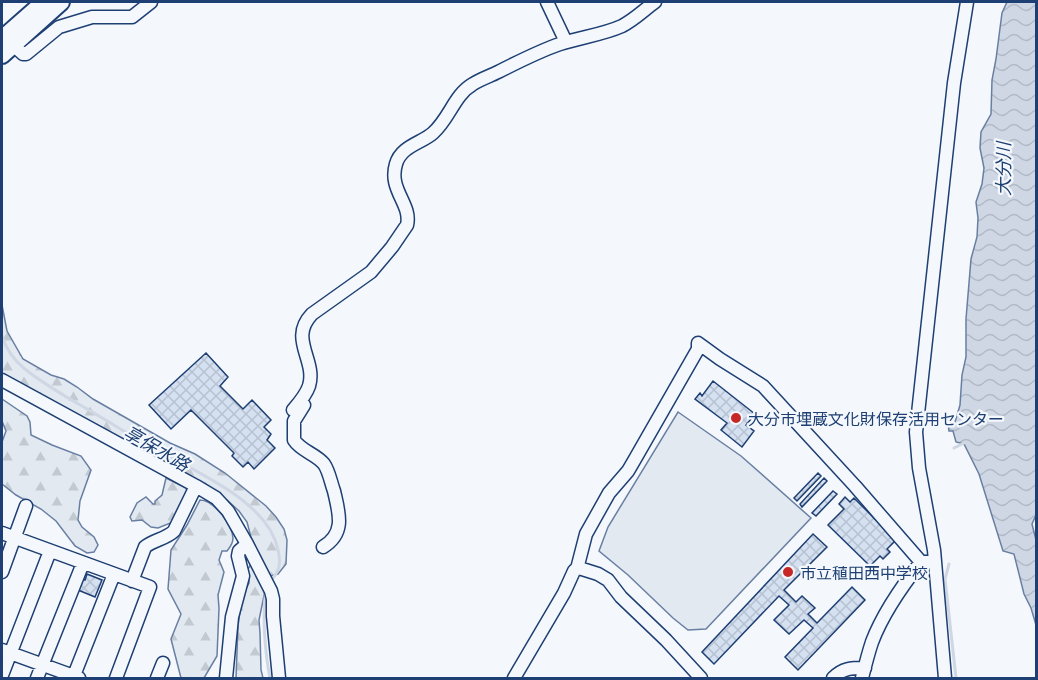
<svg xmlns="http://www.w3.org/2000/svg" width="1038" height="680" font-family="Commissioner,'Noto Sans JP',sans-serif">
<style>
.forest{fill:url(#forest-firs);stroke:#687fa3;stroke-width:1.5}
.park{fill:#e3e9f0;stroke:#687fa3;stroke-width:1.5}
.water{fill:url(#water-waves);stroke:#687fa3;stroke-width:1.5}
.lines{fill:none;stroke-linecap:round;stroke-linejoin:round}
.stream{stroke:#cfd7e4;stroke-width:3}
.building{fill:url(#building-cross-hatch);stroke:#1d3f73;stroke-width:1.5}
.minor-casing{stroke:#1d3f73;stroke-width:15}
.highway-casing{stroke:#1d3f73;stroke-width:20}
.minor{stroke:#f4f7fb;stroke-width:12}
.highway{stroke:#f4f7fb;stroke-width:16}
.poi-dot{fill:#c62828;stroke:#f4f7fb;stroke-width:2}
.labels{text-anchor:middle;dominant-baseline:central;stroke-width:4.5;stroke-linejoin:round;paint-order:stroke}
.poi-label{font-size:16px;fill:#1d3f73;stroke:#f4f7fb;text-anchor:start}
.water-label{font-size:18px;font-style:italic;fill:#1d3f73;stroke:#f4f7fb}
</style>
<defs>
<pattern id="forest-firs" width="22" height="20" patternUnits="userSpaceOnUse" patternTransform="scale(1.5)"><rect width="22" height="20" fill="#e3e9f0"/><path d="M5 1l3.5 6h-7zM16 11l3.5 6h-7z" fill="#c2c9d1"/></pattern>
<pattern id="water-waves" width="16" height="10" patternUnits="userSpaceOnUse" patternTransform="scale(1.5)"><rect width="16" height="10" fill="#cfd7e4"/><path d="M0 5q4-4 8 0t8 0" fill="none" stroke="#b1bac7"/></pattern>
<pattern id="building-cross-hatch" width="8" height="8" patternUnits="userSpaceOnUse" patternTransform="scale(1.5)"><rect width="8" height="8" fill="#d5e0f0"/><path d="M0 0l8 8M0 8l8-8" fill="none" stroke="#b6c1d1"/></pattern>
</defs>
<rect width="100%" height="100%" fill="#f4f7fb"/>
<path class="forest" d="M 2,305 L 7,331 L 23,359 L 51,375 L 64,379 L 77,387 L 93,399 L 170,443 L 195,454 L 225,473 L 266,506 L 276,517 L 284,529 L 287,540 L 286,564 L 278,574 L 271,576 L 265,569 L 260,558 L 251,537 L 247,522 L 239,511 L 227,500 L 2,375 Z
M 2,399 L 27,416 L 30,422 L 31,435 L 52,445 L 81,456 L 91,470 L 80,501 L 78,520 L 82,527 L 94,537 L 98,545 L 94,552 L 87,553 L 75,546 L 56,521 L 41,509 L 16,495 L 2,484 L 2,442 L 6,431 L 2,421 Z
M 166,478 L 186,488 L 188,494 L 173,522 L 158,528 L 151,527 L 142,520 L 132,521 L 130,517 L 137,503 L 146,497 L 153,504 L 155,504 L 155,501 L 162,495 Z
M 200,500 C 214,500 232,525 233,538 C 233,544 230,547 227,551 L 222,551 L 219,560 L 224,572 L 218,595 L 219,608 L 217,656 L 204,678 L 181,678 L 171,639 L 181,614 L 168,589 L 171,550 L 187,525 Z
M 251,564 L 266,586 L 259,620 L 260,633 L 261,670 L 263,678 L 236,678 L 238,626 L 242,596 L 249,583 L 248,569 Z"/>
<path class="park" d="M 678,412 L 741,456 L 811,518 L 706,629 L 688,630 L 673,618 L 628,575 L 599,551 L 608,527 Z"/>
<path class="water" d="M 1007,2 L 1036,2 L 1036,515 L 1032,524 L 1036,540 L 1036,625 L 1031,608 L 1024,594 L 1014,554 L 1003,551 L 979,474 L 964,444 L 956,442 L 953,431 L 949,431 L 948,424 L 955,422 L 960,405 L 962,375 L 966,357 L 966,319 L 971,259 L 977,237 L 978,218 L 976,202 L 982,184 L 984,168 L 980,148 L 981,132 L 991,114 L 992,80 L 996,59 L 1002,13 Z"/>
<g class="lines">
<path class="stream" d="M 2,336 C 6,349 15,361 25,369 C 41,382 58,392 75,402 C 98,415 120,429 142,442 C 184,467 268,498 278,550 C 281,562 280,571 271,580
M 954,448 L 966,442
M 949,564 L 945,579 L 956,678
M 266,591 C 262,616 265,653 270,678"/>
</g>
<path class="building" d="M 206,353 L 228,377 L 220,386 L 243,409 L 252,400 L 271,420 L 264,427 L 271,434 L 267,440 L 275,448 L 254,469 L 248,462 L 243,467 L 232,456 L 234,453 L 191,410 L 171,429 L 149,405 Z
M 713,381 L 755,414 L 746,425 L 754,431 L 742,447 L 721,430 L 727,423 L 695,399 L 700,393 L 702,396 Z
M 818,473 L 821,476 L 797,501 L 794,498 Z
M 824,478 L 827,481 L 802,507 L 800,504 Z
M 833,491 L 837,494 L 816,516 L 812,513 Z
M 845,497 L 850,502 L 854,498 L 896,540 L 887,549 L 890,552 L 883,559 L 880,556 L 870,566 L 828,525 L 844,509 L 839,504 Z
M 813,534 L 827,547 L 784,590 L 796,602 L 802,596 L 815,608 L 808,614 L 817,623 L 852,587 L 865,600 L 798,670 L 785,657 L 813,628 L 804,620 L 789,634 L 774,620 L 789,605 L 779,596 L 714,664 L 702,652 Z
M 87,574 L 102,580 L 95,597 L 78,590 L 82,579 L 85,580 Z"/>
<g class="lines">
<g class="minor-casing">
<path id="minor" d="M 547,2 L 566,42
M 13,45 L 23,54 L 26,54 L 59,27 L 92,17 L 132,17 L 151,2
M 2,380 L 196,486 L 216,498 L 228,511 L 247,544 L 271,591 L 273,599 L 273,616 L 279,678
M 304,405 L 294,421 L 294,440 C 301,451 316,454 324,464 C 329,471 331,483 334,491 C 339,513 346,533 323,547
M 293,410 C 299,403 306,395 309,386 C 317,360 288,339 312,314 L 371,272 L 392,247 L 407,225 C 412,204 388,190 396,164 C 401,146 422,143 433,133 C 450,118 454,95 473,84 C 481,79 490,76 498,72 C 518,62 539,51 560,44 C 581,37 602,35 622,26 C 634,20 644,10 655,2
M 2,533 L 150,587 L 116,678
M 2,572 L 26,506
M 132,581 L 145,547 C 153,540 166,539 174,531 L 196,486
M 2,650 L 79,678
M 2,675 L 50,551
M 37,678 L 83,563
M 73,678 L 114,574
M 157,678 L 163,663
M 226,678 L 232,617 L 243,576 L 238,556 L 239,551 L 247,544
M 514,678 L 564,593 L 574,571 L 578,567
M 701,678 L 666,640 L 621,597 L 608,580 L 598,574 L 579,568 L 578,565 L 586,534 L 609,493 L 628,471 L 635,459 L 698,349 L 698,343 L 720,359 L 763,386 L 855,486 L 921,562 L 935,562
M 833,678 C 843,668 851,668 865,668
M 862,678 C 865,666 868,654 872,642 C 883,613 902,586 921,562
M 945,678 L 934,550 L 919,468 L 916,432 L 954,83 L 967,2"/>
</g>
<g class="highway-casing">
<path id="highway" d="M 2,39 L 44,2
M 2,55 L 61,2"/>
</g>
<use href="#minor" class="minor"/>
<use href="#highway" class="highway"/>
</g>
<g class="poi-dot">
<circle cx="736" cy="418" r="6"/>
<circle cx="788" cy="572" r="6"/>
</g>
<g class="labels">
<g class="poi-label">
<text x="748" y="418">大分市埋蔵文化財保存活用センター</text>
<text x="800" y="572">市立稙田西中学校</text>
</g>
<g class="water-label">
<text transform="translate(1003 169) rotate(-90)">大分川</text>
<text transform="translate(157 448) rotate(30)">享保水路</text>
</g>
</g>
<rect width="1038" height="680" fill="none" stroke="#1d3f73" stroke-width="6"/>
</svg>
